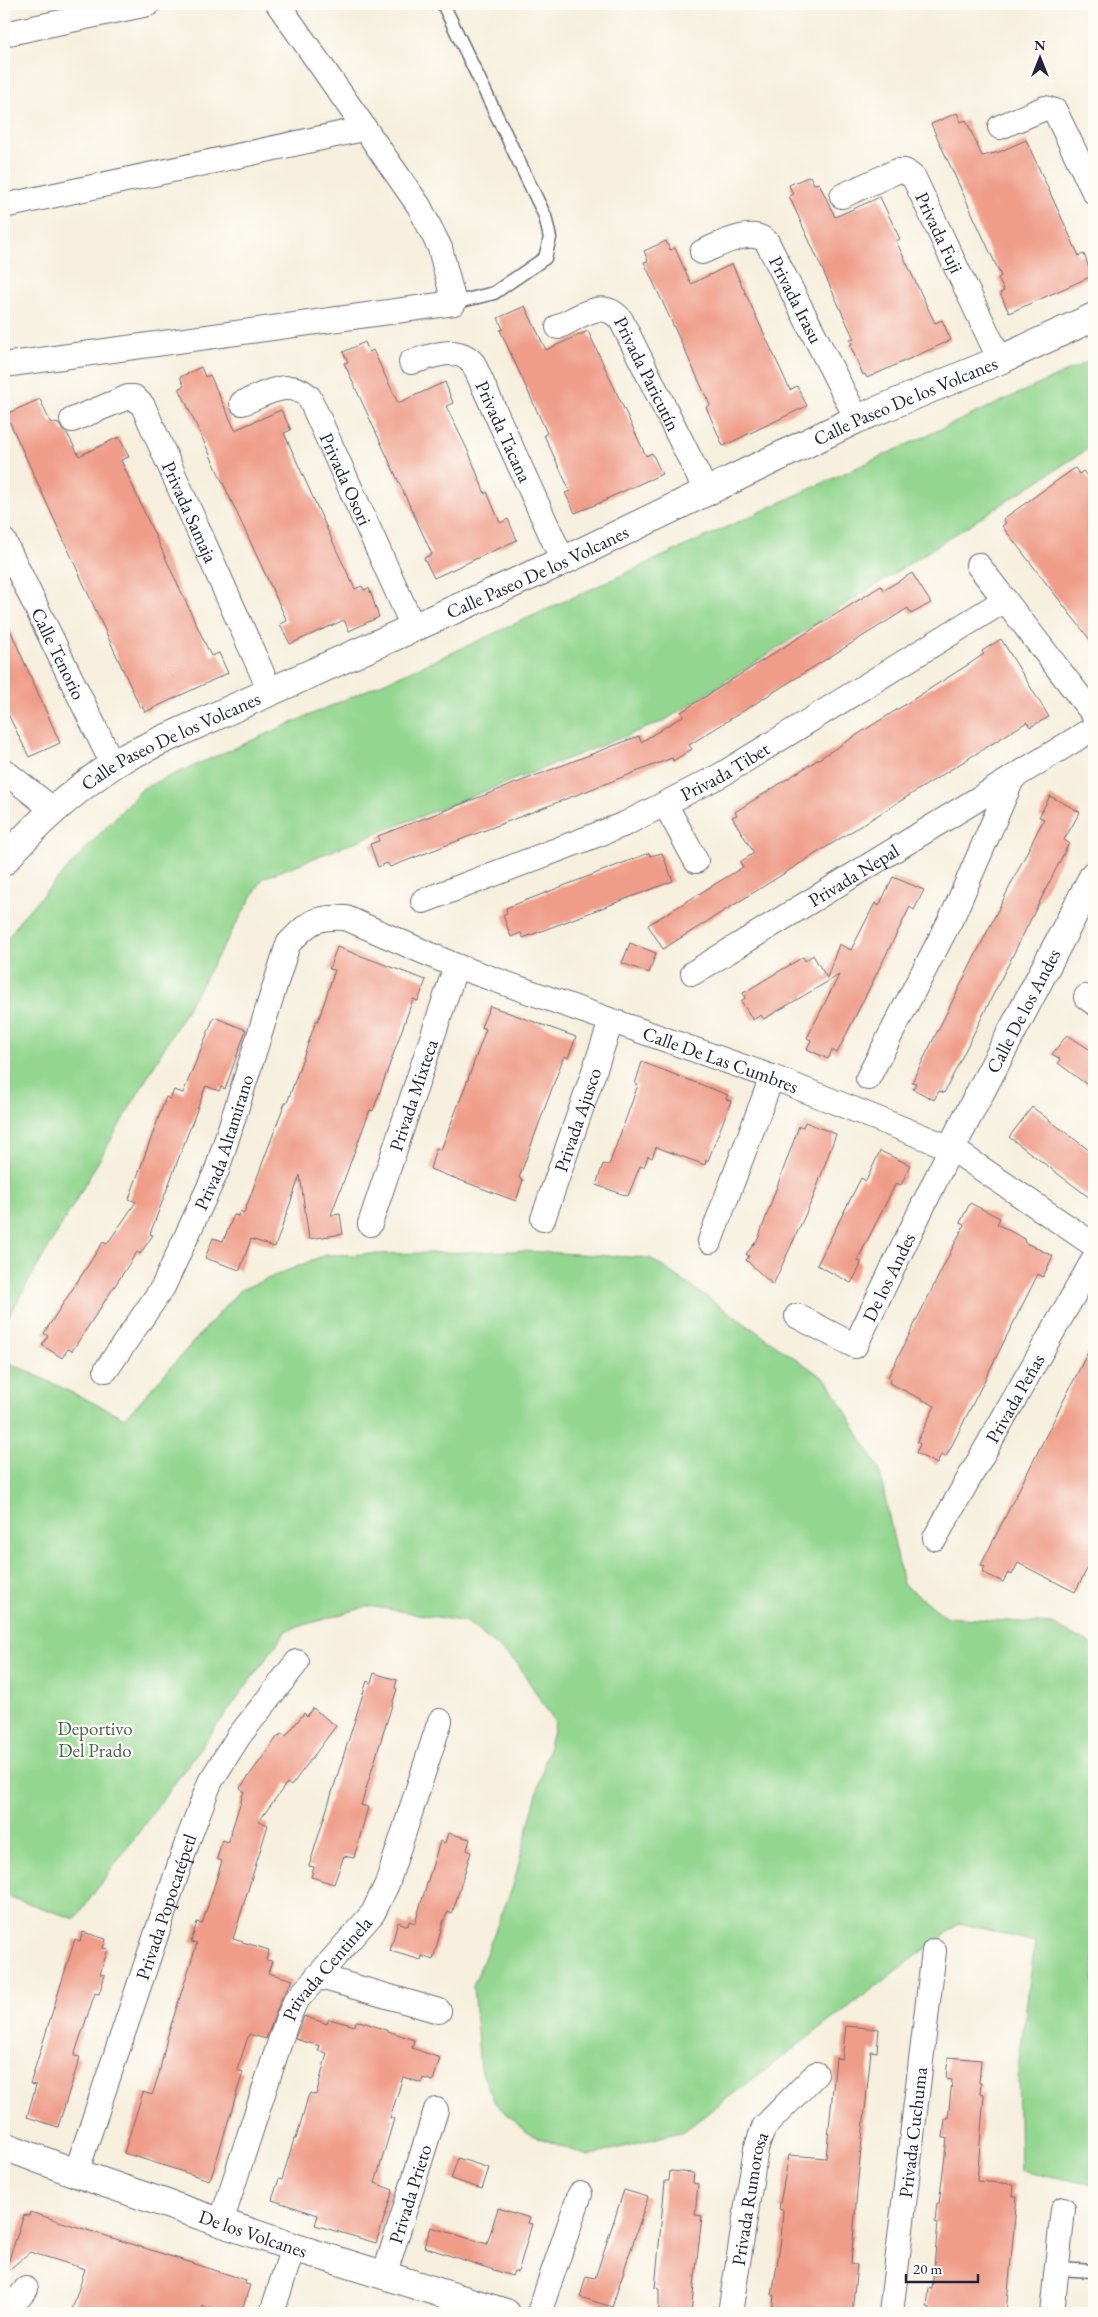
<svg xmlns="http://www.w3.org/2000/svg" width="1098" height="2317" font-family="'EB Garamond',serif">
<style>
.green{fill:#93d68f;stroke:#5a7c65}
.building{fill:#ef9d89}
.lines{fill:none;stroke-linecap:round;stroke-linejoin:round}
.lane-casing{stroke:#6c6a74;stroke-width:15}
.street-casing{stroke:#6c6a74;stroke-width:26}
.secondary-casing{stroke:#6c6a74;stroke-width:30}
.lane{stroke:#fff;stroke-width:12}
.street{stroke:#fff;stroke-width:24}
.secondary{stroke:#fff;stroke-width:28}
.labels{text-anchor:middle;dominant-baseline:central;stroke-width:4.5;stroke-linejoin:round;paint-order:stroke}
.street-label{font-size:19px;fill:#22223b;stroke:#fdfcf7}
.park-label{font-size:19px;fill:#4a6158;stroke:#fdfcf7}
</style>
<rect width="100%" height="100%" fill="#fdfcf7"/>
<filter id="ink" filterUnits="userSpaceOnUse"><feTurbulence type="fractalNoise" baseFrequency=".02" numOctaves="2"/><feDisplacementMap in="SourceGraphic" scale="10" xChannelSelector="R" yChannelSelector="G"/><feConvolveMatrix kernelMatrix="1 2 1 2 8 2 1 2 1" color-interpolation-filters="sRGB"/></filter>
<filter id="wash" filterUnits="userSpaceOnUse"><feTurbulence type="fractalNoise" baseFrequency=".0096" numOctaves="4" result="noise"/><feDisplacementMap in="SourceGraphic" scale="20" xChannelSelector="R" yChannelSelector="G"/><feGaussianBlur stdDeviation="1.12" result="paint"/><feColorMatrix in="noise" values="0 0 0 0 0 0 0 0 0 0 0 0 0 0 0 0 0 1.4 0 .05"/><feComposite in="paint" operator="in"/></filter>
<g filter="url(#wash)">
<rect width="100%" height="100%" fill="#f6efdd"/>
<path class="green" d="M 1094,359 L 1094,445 L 664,721 L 263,878 L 4,1324 L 4,944 L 23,916 L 143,788 L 447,655 Z
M 522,1251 L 650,1258 L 828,1381 L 879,1469 L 903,1584 L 946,1617 L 1052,1624 L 1094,1646 L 1094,2185 L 1020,2170 L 1018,2068 L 1035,1942 L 960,1923 L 684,2131 L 588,2156 L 529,2134 L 495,2103 L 480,2068 L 473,1986 L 513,1886 L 555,1723 L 517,1663 L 467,1622 L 369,1606 L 287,1630 L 75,1919 L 4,1895 L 4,1360 L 125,1418 L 240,1290 L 325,1255 Z"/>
<g id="blocks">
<path class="building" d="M 957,113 L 961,122 L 966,120 L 982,156 L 999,152 L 1026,140 L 1079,256 L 1084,254 L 1092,276 L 1009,313 L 1000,293 L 1004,291 L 998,278 L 1001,276 L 931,124 Z
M 810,176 L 814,184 L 819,183 L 835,217 L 880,197 L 900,239 L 896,241 L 935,323 L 942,320 L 951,340 L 867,378 L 865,374 L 863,375 L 850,345 L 852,344 L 850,340 L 854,339 L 789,196 L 793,195 L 789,185 Z
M 666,241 L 670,250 L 675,248 L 691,284 L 732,264 L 790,390 L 797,386 L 807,406 L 723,446 L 706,407 L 710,405 L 644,262 L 648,261 L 644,251 Z
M 525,306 L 546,350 L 588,331 L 646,456 L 652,453 L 662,474 L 606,499 L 607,500 L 575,513 L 565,493 L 570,491 L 544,435 L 547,433 L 500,330 L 503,329 L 498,318 Z
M 365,342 L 369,352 L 373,350 L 398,403 L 445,382 L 453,403 L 446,406 L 469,453 L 485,494 L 487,492 L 500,523 L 508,519 L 517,540 L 434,578 L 424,558 L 432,554 L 344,363 L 348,362 L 343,352 Z
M 201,367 L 205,377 L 210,375 L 235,430 L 281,410 L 291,430 L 284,433 L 337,551 L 355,589 L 362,586 L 364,590 L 369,588 L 379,617 L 349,631 L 344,620 L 290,644 L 280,624 L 287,621 L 179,388 L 184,386 L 180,377 Z
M 40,399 L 50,422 L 59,424 L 63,431 L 67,433 L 79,456 L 119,437 L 129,457 L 121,460 L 146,516 L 211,656 L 219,653 L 228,673 L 145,712 L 142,706 L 140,707 L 6,414 Z
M 1075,468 L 1079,474 L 1083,471 L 1094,485 L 1094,645 L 1002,526 L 1006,523 L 1003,519 Z
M 912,573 L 931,603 L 911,614 L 908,608 L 689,745 L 692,749 L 673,761 L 672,758 L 390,867 L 387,863 L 378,867 L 370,844 L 379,841 L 378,836 L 639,736 L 641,742 L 683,716 L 681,712 L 714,691 L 881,586 L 884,590 Z
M 4,616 L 60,743 L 29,757 L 4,706 Z
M 1001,639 L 1049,717 L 1030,727 L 1027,722 L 663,949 L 648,925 L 743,867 L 740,862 L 754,853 L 732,817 L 737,815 L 735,812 L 966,666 L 984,654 L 982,651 Z
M 1050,796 L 1080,812 L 1064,840 L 1069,843 L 944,1093 L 939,1091 L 934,1100 L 913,1089 L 916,1083 L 912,1082 L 1034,838 L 1044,819 L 1039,817 Z
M 649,853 L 650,856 L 662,853 L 673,881 L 523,938 L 521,933 L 511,937 L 503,915 L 507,913 L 506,908 Z
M 893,877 L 924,890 L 914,910 L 910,907 L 837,1053 L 832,1050 L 828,1059 L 807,1049 L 811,1040 L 807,1038 L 839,975 L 764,1019 L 761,1015 L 753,1020 L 741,1001 L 745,998 L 743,993 L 803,957 L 805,961 L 813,955 L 827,978 L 839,944 L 851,950 L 875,903 L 879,906 Z
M 630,943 L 656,953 L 649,973 L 622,963 Z
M 337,947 L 426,980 L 418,1001 L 413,999 L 373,1111 L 370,1110 L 331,1215 L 340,1214 L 343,1234 L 309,1239 L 300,1175 L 275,1247 L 251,1239 L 240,1270 L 205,1258 L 213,1238 L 223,1241 L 234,1215 L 238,1216 L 240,1211 L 244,1213 L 281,1113 L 285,1103 L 287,1103 L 316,1021 L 318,1021 L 335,970 L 329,969 Z
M 490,1006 L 576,1037 L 568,1058 L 564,1056 L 519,1178 L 523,1180 L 516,1201 L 430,1169 L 436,1148 L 441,1150 L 468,1079 L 486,1029 L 481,1027 Z
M 214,1017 L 246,1030 L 225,1089 L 221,1087 L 219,1091 L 206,1086 L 150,1234 L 153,1235 L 140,1254 L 137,1252 L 72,1351 L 68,1349 L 62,1358 L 42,1345 L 48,1336 L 44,1333 L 103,1242 L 107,1244 L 136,1202 L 129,1199 L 166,1097 L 170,1099 L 174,1090 L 183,1093 Z
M 1067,1035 L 1094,1052 L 1094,1090 L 1058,1063 L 1060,1059 L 1052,1054 Z
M 642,1062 L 728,1095 L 726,1099 L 731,1101 L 708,1161 L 706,1160 L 705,1165 L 656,1147 L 652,1158 L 648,1156 L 644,1167 L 640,1166 L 628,1196 L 596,1185 L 603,1164 L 609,1165 L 624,1124 L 638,1085 L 635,1084 Z
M 1032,1107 L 1094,1154 L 1094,1201 L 1009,1137 Z
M 805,1122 L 836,1134 L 813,1198 L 773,1285 L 746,1260 L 749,1256 L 746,1254 L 758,1239 L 799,1126 L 803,1127 Z
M 880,1151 L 910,1165 L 901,1185 L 896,1183 L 857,1261 L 861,1262 L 860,1267 L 851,1283 L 817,1265 L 861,1178 L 866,1181 Z
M 970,1203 L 1000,1218 L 997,1224 L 1025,1239 L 1024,1242 L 1053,1256 L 1043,1277 L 1038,1274 L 946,1457 L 941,1455 L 937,1464 L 916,1453 L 920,1444 L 917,1442 L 935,1406 L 889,1383 L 891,1379 L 888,1377 L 964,1225 L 960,1223 Z
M 1094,1340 L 1094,1556 L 1075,1592 L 1018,1563 L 1012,1575 L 1008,1573 L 1003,1582 L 982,1572 L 985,1567 L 981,1565 Z
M 374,1673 L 397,1680 L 395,1688 L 397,1689 L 361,1805 L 368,1807 L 354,1858 L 344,1856 L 334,1884 L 311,1877 L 314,1867 L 309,1866 L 367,1681 L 371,1683 Z
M 313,1708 L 336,1726 L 291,1786 L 287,1783 L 259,1821 L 268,1825 L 233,1939 L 269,1950 L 266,1960 L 272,1961 L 268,1973 L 293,1980 L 282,1997 L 266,2039 L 249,2034 L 237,2070 L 243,2072 L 212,2175 L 209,2180 L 124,2153 L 143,2092 L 152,2095 L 159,2074 L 167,2038 L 197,1943 L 191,1942 L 197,1922 L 202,1924 L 222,1861 L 217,1859 L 222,1840 L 228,1842 L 244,1791 L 240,1788 L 278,1736 L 282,1734 L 286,1736 L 304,1713 L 307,1716 Z
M 448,1833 L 470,1839 L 467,1850 L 471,1852 L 452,1914 L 448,1912 L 443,1922 L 433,1960 L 422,1956 L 421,1960 L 390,1951 L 398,1922 L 408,1926 L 409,1921 L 415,1923 L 440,1841 L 445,1843 Z
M 83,1932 L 106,1939 L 103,1948 L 108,1949 L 100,1974 L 105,1975 L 99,1994 L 95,1993 L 74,2056 L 80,2057 L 58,2127 L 27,2117 L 36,2085 L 30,2084 L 75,1939 L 80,1941 Z
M 304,2016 L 327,2024 L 329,2019 L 355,2026 L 356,2021 L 363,2022 L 414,2040 L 412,2048 L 440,2058 L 433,2081 L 423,2078 L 422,2083 L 403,2077 L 390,2118 L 394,2119 L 375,2183 L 393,2190 L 376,2243 L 315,2225 L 318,2215 L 272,2200 L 279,2179 L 282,2180 L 294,2139 L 296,2139 L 308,2097 L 310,2093 L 316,2095 L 327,2053 L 318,2051 L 320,2046 L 295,2039 Z
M 846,2026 L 879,2029 L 877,2052 L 871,2051 L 858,2179 L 851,2264 L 857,2265 L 852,2313 L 772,2313 L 774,2295 L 772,2295 L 781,2240 L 783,2210 L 779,2209 L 789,2155 L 826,2158 L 836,2058 L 842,2059 Z
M 948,2057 L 981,2060 L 979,2083 L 981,2083 L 980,2093 L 984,2094 L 977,2181 L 1014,2184 L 1013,2196 L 1017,2196 L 1006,2313 L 929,2313 L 930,2308 L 927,2307 L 929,2288 L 932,2289 L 938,2223 L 935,2222 L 937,2203 L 939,2204 L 947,2138 L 943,2138 L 945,2118 L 948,2118 L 952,2080 L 946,2079 Z
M 458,2158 L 489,2168 L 482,2189 L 451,2179 Z
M 670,2171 L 694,2173 L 693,2183 L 698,2184 L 695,2215 L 702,2216 L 691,2313 L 659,2313 L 659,2289 L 655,2288 L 665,2181 L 669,2181 Z
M 624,2190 L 648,2197 L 612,2307 L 580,2297 L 586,2276 L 595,2278 Z
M 498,2208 L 530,2218 L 528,2223 L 532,2224 L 518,2272 L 514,2271 L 512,2276 L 424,2247 L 431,2227 L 487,2244 Z
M 30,2212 L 246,2280 L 245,2284 L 250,2285 L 241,2313 L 227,2313 L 203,2306 L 202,2313 L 71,2313 L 85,2269 L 30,2252 L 4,2274 L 24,2215 L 29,2216 Z"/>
</g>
</g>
<g filter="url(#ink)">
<use href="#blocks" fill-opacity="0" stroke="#6c6a74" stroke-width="1"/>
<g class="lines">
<g class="lane-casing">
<path id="lane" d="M 443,4 L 545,216 L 550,238 L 545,258 L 494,293 L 454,303
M 1057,2269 L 1094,2271"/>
</g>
<g class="street-casing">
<g id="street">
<path d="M 4,34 L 148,4"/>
<path d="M 1000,127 L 1045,108 L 1055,111 L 1094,192"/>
<path id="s1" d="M 842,196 L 897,171 L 905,171 L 914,178 L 1000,360"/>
<path d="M 4,206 L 363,129"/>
<path id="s2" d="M 702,252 C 719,245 752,226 767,242 L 857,419"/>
<path id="s3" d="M 558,327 C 579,317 603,297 621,320 L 706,491"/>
<path id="s4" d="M 411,362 C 432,357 456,344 473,363 L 563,561"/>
<path d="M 4,365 L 454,303 L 440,248 L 419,206 L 278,4"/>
<path id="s5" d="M 242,403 C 264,395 290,377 309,397 L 414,629"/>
<path id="s6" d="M 72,420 L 128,397 L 134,397 L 143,406 L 270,691"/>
<path id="s7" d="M 4,541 L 113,765"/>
<path d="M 978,565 L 1094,715"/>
<path d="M 4,771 L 55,811"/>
<path d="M 665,804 L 696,861"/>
<path id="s8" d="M 423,901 L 625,824 L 721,775 L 1005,600"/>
<path id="s9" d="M 693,973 L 1094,728"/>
<path d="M 1086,997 L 1094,1003"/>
<path d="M 868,1078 L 954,913 L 1013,777"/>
<path id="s10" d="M 543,1219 L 611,1022"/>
<path id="s11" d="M 370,1224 L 456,966"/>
<path d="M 710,1241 L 772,1077"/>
<path id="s12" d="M 797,1316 L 855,1346 L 951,1148"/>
<path id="s13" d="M 106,1370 L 163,1287 L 217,1170 L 288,944 C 309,922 315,916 346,918 L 456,966 L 772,1077 L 951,1148 L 1094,1245"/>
<path id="s14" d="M 935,1538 L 1094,1259"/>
<path d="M 317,1976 L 439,2011"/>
<path id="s15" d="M 76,2173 L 188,1840 L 210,1782 L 239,1736 L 297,1662"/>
<path id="s16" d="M 221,2222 L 286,2023 L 295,2002 L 373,1913 L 387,1884 L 440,1721"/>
<path id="s17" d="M 384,2276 L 436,2110"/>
<path d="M 6,2313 L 26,2289"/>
<path d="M 272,2313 L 293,2247"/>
<path d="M 539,2313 L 580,2194"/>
<path id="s18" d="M 730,2313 L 756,2149 L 764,2127 L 816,2074"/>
<path id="s19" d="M 891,2313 L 934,1951"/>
<path d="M 1052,2313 L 1063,2209"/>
</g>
</g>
<g class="secondary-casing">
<g id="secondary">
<path id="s20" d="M 4,861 C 34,826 72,792 111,766 C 126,756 144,749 160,741 L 563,561 L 857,419 L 1000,360 L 1094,317"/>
<path id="s21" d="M 951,1148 L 1094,875"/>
<path id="s22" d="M 4,2146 L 76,2173 L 293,2247 L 506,2313"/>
</g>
</g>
<use href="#lane" class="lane"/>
<use href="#street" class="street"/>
<use href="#secondary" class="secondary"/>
</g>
</g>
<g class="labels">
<g class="street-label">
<text stroke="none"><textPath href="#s1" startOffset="140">Privada Fuji</textPath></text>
<text stroke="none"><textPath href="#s2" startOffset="134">Privada Irasu</textPath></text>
<text stroke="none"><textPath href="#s3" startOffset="130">Privada Paricutín</textPath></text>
<text stroke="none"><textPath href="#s20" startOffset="1018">Calle Paseo De los Volcanes</textPath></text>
<text stroke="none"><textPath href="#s4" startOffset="141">Privada Tacana</textPath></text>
<text stroke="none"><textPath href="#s5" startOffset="162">Privada Osori</textPath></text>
<text stroke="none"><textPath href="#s6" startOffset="195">Privada Samaja</textPath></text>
<text stroke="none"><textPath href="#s20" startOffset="612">Calle Paseo De los Volcanes</textPath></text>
<text stroke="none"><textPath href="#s7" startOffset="125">Calle Tenorio</textPath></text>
<text stroke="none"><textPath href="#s20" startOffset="208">Calle Paseo De los Volcanes</textPath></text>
<text stroke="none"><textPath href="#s8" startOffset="329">Privada Tibet</textPath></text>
<text stroke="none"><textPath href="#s9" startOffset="188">Privada Nepal</textPath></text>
<text stroke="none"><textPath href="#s21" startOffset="155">Calle De los Andes</textPath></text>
<text stroke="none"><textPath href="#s13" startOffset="934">Calle De Las Cumbres</textPath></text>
<text stroke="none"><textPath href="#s11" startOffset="136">Privada Mixteca</textPath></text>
<text stroke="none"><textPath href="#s10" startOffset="105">Privada Ajusco</textPath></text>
<text stroke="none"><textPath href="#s13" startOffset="258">Privada Altamirano</textPath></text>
<text stroke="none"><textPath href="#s12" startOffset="142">De los Andes</textPath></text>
<text stroke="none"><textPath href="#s14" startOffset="161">Privada Peñas</textPath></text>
<text stroke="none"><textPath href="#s15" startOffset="281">Privada Popocatépetl</textPath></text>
<text stroke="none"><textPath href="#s16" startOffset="278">Privada Centinela</textPath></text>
<text stroke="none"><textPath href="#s19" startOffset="182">Privada Cuchuma</textPath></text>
<text stroke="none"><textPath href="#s17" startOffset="86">Privada Prieto</textPath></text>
<text stroke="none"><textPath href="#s18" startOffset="116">Privada Rumorosa</textPath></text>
<text stroke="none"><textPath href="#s22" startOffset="264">De los Volcanes</textPath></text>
</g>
<g class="park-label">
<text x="95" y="1728">Deportivo<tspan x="95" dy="22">Del Prado</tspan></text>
</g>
</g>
<rect width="1098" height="2317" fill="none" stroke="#fdfcf7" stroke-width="20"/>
<g transform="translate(1040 58)" stroke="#fdfcf7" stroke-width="4" paint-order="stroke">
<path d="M0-4L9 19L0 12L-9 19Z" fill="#22223b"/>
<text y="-8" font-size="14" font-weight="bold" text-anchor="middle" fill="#22223b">N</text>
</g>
<path d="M906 2274v8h72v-8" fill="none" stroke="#22223b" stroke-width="2.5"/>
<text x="913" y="2274" font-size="15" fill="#22223b" stroke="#fdfcf7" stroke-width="4" paint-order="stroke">20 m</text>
</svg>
